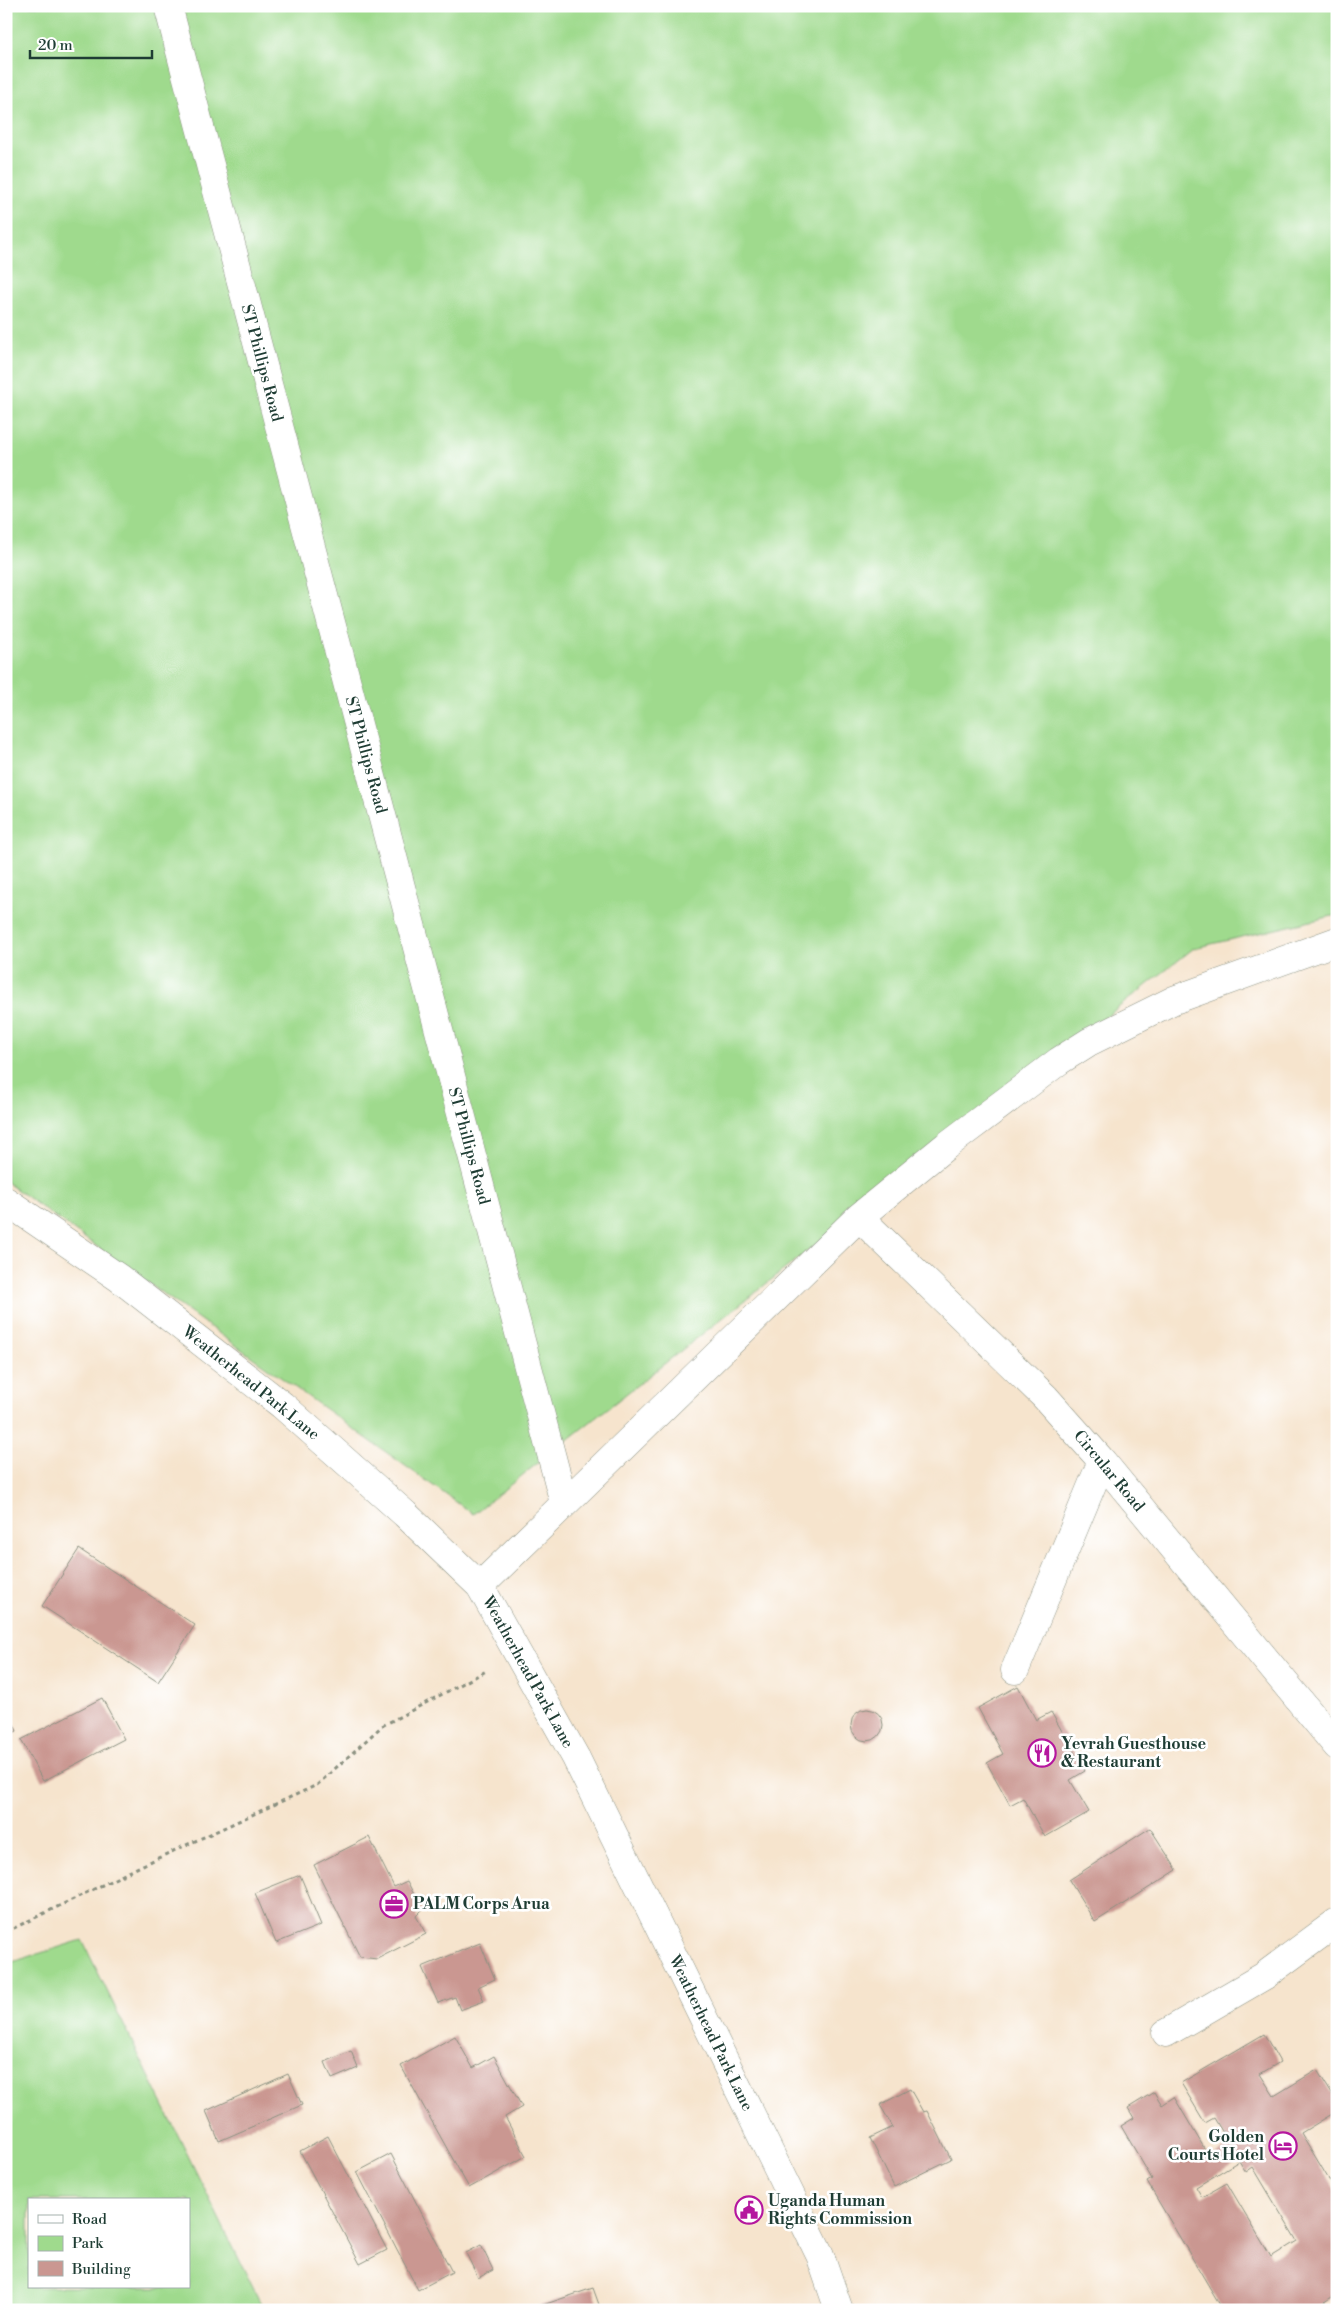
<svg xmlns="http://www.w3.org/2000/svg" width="1343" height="2316" font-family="'Libre Bodoni',serif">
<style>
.green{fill:#9fda8d;stroke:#5f8c60;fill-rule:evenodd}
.building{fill:#ca9791;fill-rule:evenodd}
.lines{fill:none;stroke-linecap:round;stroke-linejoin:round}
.minor-casing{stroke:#8a9080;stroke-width:29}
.major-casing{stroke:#8a9080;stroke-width:29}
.path{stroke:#8a9080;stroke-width:3;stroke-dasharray:4 4;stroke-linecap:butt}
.minor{stroke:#fff;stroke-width:28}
.major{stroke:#fff;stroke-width:28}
.labels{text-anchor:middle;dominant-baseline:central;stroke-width:5;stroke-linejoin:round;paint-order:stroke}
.street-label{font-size:16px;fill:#1f3d34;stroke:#fff}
.poi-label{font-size:16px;font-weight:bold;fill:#1f3d34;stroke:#fff;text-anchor:start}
</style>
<rect width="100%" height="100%" fill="#fff"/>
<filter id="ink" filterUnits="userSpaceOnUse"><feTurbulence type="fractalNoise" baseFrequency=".02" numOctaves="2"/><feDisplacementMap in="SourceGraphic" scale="10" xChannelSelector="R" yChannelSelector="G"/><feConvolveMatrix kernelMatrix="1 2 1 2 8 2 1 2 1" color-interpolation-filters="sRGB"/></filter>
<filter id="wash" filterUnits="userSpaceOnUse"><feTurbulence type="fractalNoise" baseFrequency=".0096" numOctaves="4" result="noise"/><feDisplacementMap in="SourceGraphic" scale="20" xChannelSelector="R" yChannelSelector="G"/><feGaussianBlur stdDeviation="1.12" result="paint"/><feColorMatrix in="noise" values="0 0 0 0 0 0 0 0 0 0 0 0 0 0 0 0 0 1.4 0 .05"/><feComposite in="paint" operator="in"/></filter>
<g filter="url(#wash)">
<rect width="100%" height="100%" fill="#f6e4cd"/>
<path class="green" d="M 6,6 L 1337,6 L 1337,915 L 1194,948 L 473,1514 L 6,1182 Z
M 82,1940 L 264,2310 L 6,2310 L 6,1964 ZM 29,2200 L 189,2200 L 189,2287 L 29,2287 Z"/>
<g id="blocks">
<path class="building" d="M 79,1549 L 195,1625 L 158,1682 L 42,1606 Z
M 1018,1686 L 1036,1720 L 1051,1712 L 1085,1771 L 1070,1780 L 1089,1812 L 1045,1837 L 1023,1798 L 1010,1805 L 987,1763 L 1003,1754 L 978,1708 Z
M 102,1698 L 124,1739 L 43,1781 L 21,1740 Z
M851 1725a16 16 0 1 1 32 0a16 16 0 1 1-32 0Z
M 8,1712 L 17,1731 L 6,1736 L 6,1713 Z
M 1150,1828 L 1177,1870 L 1095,1922 L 1069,1880 Z
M 369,1837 L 394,1887 L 407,1881 L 422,1910 L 416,1916 L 426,1934 L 377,1959 L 360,1957 L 314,1865 Z
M 300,1875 L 321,1925 L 276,1943 L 255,1893 Z
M 480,1943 L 495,1979 L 478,1987 L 484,2001 L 460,2010 L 455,1997 L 438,2003 L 422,1967 Z
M 1264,2034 L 1280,2062 L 1260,2074 L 1274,2096 L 1317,2070 L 1337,2102 L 1337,2111 L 1301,2133 L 1337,2193 L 1337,2294 L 1311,2310 L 1223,2310 L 1147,2182 L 1152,2179 L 1121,2126 L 1134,2118 L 1128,2108 L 1154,2092 L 1162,2105 L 1174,2097 L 1210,2158 L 1231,2146 L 1214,2118 L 1205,2123 L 1181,2083 ZM 1239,2161 L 1246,2172 L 1253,2167 L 1297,2241 L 1271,2257 L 1227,2183 L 1202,2197 L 1196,2187 Z
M 455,2036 L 473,2068 L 494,2056 L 522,2107 L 505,2117 L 526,2156 L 469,2188 L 401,2066 Z
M 351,2051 L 358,2068 L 332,2079 L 325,2062 Z
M 288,2074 L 302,2105 L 219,2141 L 206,2111 Z
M 910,2089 L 923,2112 L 927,2111 L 951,2159 L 894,2187 L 870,2138 L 893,2127 L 880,2105 Z
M 328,2136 L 387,2250 L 360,2264 L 300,2151 Z
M 391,2154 L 452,2272 L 418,2290 L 357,2172 Z
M 481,2245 L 493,2270 L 478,2278 L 466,2253 Z
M 593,2288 L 601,2310 L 538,2310 L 537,2307 Z"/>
</g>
</g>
<g filter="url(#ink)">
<use href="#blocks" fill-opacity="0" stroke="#8a9080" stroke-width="1"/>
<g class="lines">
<g class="minor-casing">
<path id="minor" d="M 168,6 L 564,1503
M 859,1217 L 1045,1397 L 1102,1461 L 1337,1746
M 480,1586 L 859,1217 L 946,1146 L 1059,1061 L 1089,1042 L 1174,1000 L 1337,941
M 1015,1670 L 1102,1461
M 1166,2033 L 1264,1976 L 1337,1922"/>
</g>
<g class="major-casing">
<path id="major" d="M 6,1201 L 119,1278 L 282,1405 L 405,1514 L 480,1586 L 576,1758 L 820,2255 L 839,2310"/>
</g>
<path class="path" d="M 6,1932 L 145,1864 L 317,1785 L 382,1726 L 488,1670"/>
<use href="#minor" class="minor"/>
<use href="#major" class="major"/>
</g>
</g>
<defs>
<g id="restaurant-ring" transform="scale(1.4375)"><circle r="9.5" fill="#fff" stroke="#b5179e" stroke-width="1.5"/><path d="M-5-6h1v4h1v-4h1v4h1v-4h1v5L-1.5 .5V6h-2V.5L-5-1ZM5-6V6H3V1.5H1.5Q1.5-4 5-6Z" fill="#b5179e"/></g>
<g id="office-ring" transform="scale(1.4375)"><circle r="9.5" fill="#fff" stroke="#b5179e" stroke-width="1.5"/><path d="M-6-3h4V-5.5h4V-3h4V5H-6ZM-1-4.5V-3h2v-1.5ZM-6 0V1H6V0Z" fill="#b5179e"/></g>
<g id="hotel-ring" transform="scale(1.4375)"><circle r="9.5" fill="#fff" stroke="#b5179e" stroke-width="1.5"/><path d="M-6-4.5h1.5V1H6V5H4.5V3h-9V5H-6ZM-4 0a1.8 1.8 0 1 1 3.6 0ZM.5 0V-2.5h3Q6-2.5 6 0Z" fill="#b5179e"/></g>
<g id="civic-ring" transform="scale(1.4375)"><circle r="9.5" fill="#fff" stroke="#b5179e" stroke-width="1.5"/><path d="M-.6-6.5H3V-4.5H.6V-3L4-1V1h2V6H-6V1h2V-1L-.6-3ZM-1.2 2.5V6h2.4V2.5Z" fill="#b5179e"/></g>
</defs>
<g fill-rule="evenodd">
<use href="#restaurant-ring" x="1042" y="1753"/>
<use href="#office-ring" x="394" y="1904"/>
<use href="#hotel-ring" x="1283" y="2146"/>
<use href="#civic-ring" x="749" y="2210"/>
</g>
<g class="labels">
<g class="street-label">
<text transform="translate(262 363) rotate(75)">ST Phillips Road</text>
<text transform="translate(366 755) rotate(75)">ST Phillips Road</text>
<text transform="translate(469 1146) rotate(75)">ST Phillips Road</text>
<text transform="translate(251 1383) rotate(39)">Weatherhead Park Lane</text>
<text transform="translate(1109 1471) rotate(50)">Circular Road</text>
<text transform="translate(528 1672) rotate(61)">Weatherhead Park Lane</text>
<text transform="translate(711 2033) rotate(64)">Weatherhead Park Lane</text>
</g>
<g class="poi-label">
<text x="1061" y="1744">Yevrah Guesthouse<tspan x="1061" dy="18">&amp; Restaurant</tspan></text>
<text x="413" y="1904">PALM Corps Arua</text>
<text x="1264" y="2137" text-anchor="end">Golden<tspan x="1264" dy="18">Courts Hotel</tspan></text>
<text x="768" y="2201">Uganda Human<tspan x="768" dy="18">Rights Commission</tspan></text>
</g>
</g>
<rect width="1343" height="2316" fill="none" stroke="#fff" stroke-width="25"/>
<rect x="28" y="2198" width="162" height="90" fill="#ffffff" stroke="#a5b1ae"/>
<rect x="38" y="2215" width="25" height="8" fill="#ffffff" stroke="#a5b1ae"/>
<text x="72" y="2224" font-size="15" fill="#1f3d34">Road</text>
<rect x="38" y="2236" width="25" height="15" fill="#9fda8d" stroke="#a5b1ae"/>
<text x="72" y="2248" font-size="15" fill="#1f3d34">Park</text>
<rect x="38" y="2261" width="25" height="15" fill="#ca9791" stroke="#a5b1ae"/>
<text x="72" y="2274" font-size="15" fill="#1f3d34">Building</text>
<path d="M30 50v8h122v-8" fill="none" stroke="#1f3d34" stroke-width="2.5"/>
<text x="38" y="50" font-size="15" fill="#1f3d34" stroke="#ffffff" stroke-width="4" paint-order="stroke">20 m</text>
</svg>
